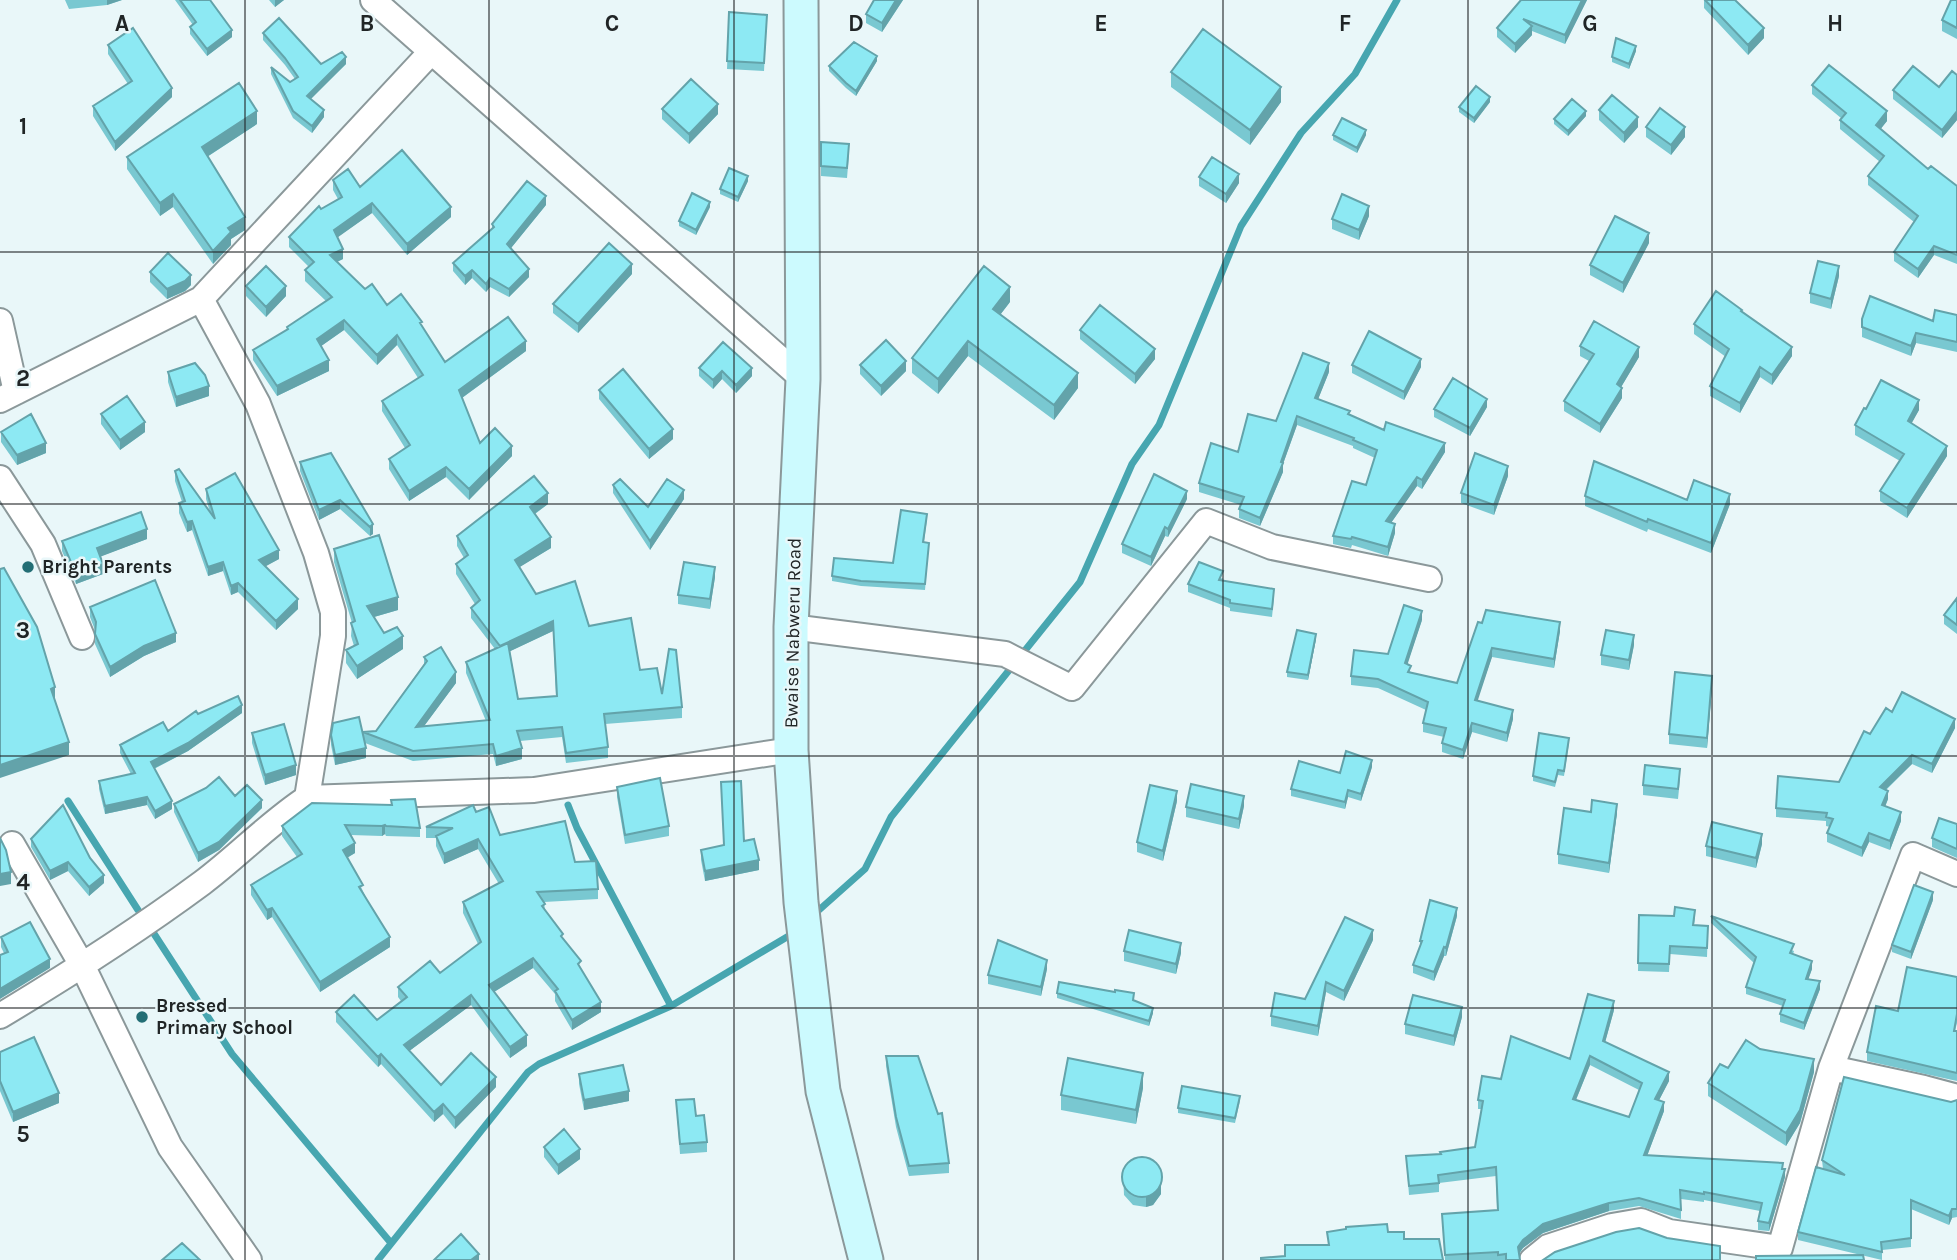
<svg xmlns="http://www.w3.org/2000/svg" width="1957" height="1260" font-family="Karla,sans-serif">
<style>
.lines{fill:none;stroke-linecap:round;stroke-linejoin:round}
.stream{stroke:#47a6b0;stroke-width:7}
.street-casing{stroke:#8b989a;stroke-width:28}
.secondary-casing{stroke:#8b989a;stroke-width:37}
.street{stroke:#fff;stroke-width:24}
.secondary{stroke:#ccfafe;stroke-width:33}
.wall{fill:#79c8d1;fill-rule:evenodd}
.shaded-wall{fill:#63a3aa}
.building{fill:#8de9f3;stroke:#63a3aa;stroke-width:2;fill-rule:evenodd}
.grid{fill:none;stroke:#202526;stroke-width:2;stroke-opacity:0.55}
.poi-dot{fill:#236e75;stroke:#e9f7f9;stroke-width:2.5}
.labels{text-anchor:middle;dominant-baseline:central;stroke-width:5;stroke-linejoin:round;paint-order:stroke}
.poi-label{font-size:19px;font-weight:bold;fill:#202526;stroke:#e9f7f9;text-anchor:start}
.street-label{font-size:19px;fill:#202526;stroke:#e9f7f9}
.grid-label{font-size:23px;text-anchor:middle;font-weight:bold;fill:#202526;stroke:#e9f7f9;stroke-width:5;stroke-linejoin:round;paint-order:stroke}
</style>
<rect width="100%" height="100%" fill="#e9f7f9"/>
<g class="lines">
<path class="stream" d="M 68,801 L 138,910
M 568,805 L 577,828 L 671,1006
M 819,910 L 865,869 L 891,817 L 1080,582 L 1132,464 L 1159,425 L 1241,226 L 1301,133 L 1355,74 L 1397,0
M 149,926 L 232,1054 L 391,1243
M 378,1260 L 528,1072 L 539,1064 L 671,1006 L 792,934"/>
<g class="street-casing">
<path id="street" d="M 373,0 L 803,379
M 201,299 L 431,52
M 0,321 L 16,392
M 0,400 L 201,299 L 258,404 L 316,553 L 333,612 L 333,636 L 307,798 L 534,790 L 791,750
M 0,478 L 43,544 L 82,637
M 791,627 L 1005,654 L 1072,688 L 1206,521 L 1272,547 L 1429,579
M 12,844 L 83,967 L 170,1147 L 249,1260
M 0,1016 C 70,974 137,931 202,883 C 238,856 269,823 307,798
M 1831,1068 L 1924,1088 L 1954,1096
M 1780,1248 L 1831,1068 L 1913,855 L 1957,874
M 1532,1260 L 1548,1247 L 1612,1226 L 1641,1221 L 1669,1232 L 1780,1248"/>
</g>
<g class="secondary-casing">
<path id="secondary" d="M 801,0 L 803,379 L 791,627 L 791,750 L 801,902 L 823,1091 L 866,1260"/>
</g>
<use href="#street" class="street"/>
<use href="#secondary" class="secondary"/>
</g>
<path class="wall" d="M 65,0 L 122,0 L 107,5 L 69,9 Z
M 175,0 L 210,0 L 232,37 L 207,56 L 190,34 L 190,27 L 193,25 Z
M 269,0 L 284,0 L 275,7 Z
M 874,0 L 903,0 L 882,32 L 866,23 L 866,14 Z
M 1521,0 L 1587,0 L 1565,44 L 1532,31 L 1532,35 L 1515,53 L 1497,37 L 1497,28 Z
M 1704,0 L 1735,0 L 1764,38 L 1748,55 L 1704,8 Z
M 1957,0 L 1957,39 L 1942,31 L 1942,20 Z
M 729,12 L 767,15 L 764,71 L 727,69 Z
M 263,33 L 321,64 L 346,64 L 310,99 L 324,117 L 312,133 L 293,118 L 271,74 L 271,67 L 290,82 L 295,79 L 285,65 L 263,40 Z
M 108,45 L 172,97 L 115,151 L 93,116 L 93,106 L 128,84 L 108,54 Z
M 1636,51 L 1629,69 L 1612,62 L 1612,57 Z
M 877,61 L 856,96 L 846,88 L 829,71 L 829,66 Z
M 1171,72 L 1281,102 L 1250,145 L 1171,87 Z
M 1957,75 L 1957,120 L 1942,138 L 1893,99 L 1893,90 L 1939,87 Z
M 1812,85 L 1887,121 L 1880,129 L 1928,169 L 1957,186 L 1957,264 L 1934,255 L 1918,278 L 1894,261 L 1894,252 L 1914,222 L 1868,185 L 1868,176 L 1880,162 L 1840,129 L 1840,120 L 1841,118 L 1812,94 Z
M 1490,102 L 1474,123 L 1459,112 L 1459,107 Z
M 662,109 L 718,114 L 689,144 L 662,119 Z
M 1599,110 L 1638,127 L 1624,143 L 1599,120 Z
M 1586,116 L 1568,136 L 1554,124 L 1554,119 Z
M 257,124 L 207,157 L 245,230 L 231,239 L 231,245 L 213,264 L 173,207 L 160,216 L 127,169 L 127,157 Z
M 1646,127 L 1685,137 L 1671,155 L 1646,137 Z
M 1333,135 L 1366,135 L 1357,153 L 1333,140 Z
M 821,142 L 849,154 L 847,178 L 821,176 Z
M 1199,177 L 1239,183 L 1226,203 L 1199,186 Z
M 333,180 L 360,187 L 451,217 L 407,255 L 372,213 L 337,237 L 343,259 L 337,262 L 365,289 L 422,327 L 445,362 L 526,351 L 462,398 L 480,443 L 512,456 L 469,500 L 446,477 L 409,501 L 389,469 L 389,459 L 405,448 L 382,411 L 382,401 L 418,378 L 397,345 L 377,365 L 344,330 L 321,346 L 329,371 L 277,396 L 253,360 L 253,350 L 287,330 L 287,327 L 326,301 L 305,281 L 305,270 L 309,267 L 289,247 L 289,237 L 321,209 L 338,199 L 333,190 Z
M 748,181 L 738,202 L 720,194 L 720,189 Z
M 546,205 L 511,248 L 529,277 L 509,297 L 490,287 L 486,292 L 472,278 L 465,285 L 453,271 L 453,263 L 492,229 L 492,224 Z
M 710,207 L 696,235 L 679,226 L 679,221 Z
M 1369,216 L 1359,240 L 1332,229 L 1332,219 Z
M 1649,243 L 1623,293 L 1590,275 L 1590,265 Z
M 150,272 L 191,285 L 185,291 L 167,299 L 150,282 Z
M 632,274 L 578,333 L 553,313 L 553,304 Z
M 1839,276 L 1831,309 L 1810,303 L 1810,293 Z
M 246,286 L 286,296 L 266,317 L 246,296 Z
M 1010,302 L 1000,315 L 1078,388 L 1054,420 L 968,356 L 938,394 L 912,373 L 912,358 Z
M 1742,312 L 1792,356 L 1772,385 L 1760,377 L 1740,413 L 1710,396 L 1710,386 L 1726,357 L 1694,334 L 1694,324 Z
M 1957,315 L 1957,352 L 1916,343 L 1911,356 L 1862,337 L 1862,319 L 1933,321 Z
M 1080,330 L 1155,359 L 1135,384 L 1080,339 Z
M 723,342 L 752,376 L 736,393 L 722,379 L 713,389 L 699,376 L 699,368 Z
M 1580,346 L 1639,357 L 1621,387 L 1622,398 L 1600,433 L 1564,411 L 1564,401 L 1589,361 L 1580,356 Z
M 860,365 L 906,371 L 881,396 L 860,374 Z
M 1352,365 L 1421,367 L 1404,400 L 1352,373 Z
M 168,372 L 209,396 L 176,407 L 168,382 Z
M 1329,372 L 1318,399 L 1350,415 L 1384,430 L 1445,452 L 1422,489 L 1417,486 L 1391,523 L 1395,533 L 1388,556 L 1352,545 L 1351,548 L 1333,544 L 1333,536 L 1366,485 L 1375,458 L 1353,448 L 1353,446 L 1297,425 L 1283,464 L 1283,472 L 1260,526 L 1239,518 L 1239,509 L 1241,505 L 1199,492 L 1199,483 L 1276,421 Z
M 599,390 L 673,439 L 649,459 L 599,399 Z
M 1487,407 L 1470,436 L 1434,417 L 1434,409 Z
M 1866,409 L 1919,410 L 1911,423 L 1947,456 L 1907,518 L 1880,501 L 1880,491 L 1900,461 L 1855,435 L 1855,425 Z
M 101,414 L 145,432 L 120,450 L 101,424 Z
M 1,432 L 46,453 L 17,465 L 1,442 Z
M 300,462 L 373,524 L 373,534 L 370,536 L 340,509 L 319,520 L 300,471 Z
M 175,471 L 210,512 L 206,499 L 206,489 L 279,559 L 265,566 L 298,609 L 276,630 L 238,592 L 231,595 L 223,571 L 208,576 L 192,530 L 187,532 L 179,513 L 179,503 L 182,502 L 175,481 Z
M 1508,476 L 1494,515 L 1461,503 L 1461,493 Z
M 613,485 L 648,507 L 684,499 L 650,550 L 613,493 Z
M 1585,496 L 1730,504 L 1711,553 L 1648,529 L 1647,532 L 1585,506 Z
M 1187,499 L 1168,537 L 1165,536 L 1151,566 L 1122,553 L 1122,544 Z
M 548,504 L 535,514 L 551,548 L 519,567 L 536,594 L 589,626 L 640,670 L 662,694 L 682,707 L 682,718 L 605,724 L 608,747 L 608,758 L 566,763 L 562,737 L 520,741 L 522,759 L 496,766 L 493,754 L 413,761 L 365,743 L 366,758 L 335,765 L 331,745 L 331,735 L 376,731 L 424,664 L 424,657 L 456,683 L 424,726 L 486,721 L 466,673 L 466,662 L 495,649 L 471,618 L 471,608 L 475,604 L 456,574 L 456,564 L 464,558 L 457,546 L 457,536 ZM 553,631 L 556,696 L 518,699 L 510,651 Z
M 927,519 L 924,542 L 929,543 L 925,590 L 861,586 L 832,581 L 832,576 L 893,563 Z
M 147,539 L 101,556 L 103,574 L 76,584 L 62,551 L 62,541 Z
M 334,549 L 398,610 L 374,617 L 384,633 L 403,649 L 357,679 L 346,663 L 346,650 L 354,646 L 351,636 L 352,623 L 334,562 Z
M 715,577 L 710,609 L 678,604 L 678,595 Z
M 1223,578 L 1222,581 L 1274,597 L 1272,617 L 1230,611 L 1230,608 L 1188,592 L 1188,584 Z
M 1957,598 L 1957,634 L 1944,624 L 1944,615 Z
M 90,607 L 176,642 L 144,656 L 110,677 L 95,644 L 95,630 L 90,617 Z
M 1422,620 L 1407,664 L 1411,673 L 1457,683 L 1482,623 L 1560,631 L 1554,668 L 1492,657 L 1477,700 L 1513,719 L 1507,742 L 1472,732 L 1463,759 L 1442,752 L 1442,743 L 1444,737 L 1423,732 L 1423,723 L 1426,710 L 1378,688 L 1351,685 L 1351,676 L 1388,654 Z
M 1316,639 L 1308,680 L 1287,677 L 1287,672 Z
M 1634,645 L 1629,670 L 1601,665 L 1601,655 Z
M 1712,686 L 1707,748 L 1669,744 L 1669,734 Z
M 1892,712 L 1955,728 L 1932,773 L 1912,764 L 1886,790 L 1888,799 L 1885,807 L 1901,821 L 1890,850 L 1869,842 L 1862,857 L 1827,842 L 1827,833 L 1830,827 L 1826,826 L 1826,821 L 1776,817 L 1776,808 L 1839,782 L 1870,734 Z
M 242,713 L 188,751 L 154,769 L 172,809 L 155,819 L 147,805 L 105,814 L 99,789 L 99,781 L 131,774 L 120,753 L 120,745 L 168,731 L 198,714 Z
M 252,733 L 296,775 L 265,785 L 252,743 Z
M 1569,743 L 1564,776 L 1558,775 L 1555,787 L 1533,781 L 1533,776 Z
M 1372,767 L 1361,801 L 1348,797 L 1345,809 L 1291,796 L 1291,789 L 1340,773 Z
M 1680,779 L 1678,799 L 1643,795 L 1643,785 Z
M 721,782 L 744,841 L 759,870 L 705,881 L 701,860 L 701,850 L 724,845 Z
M 617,787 L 669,826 L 669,836 L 625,844 L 617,797 Z
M 235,796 L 262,808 L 219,850 L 198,862 L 174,812 L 174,804 Z
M 391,800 L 420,828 L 420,837 L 386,836 L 385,834 L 382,836 L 351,835 L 355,853 L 347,858 L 390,947 L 320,992 L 272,917 L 267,920 L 251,895 L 251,885 L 297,857 L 282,836 L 282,826 L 391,805 Z
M 1177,801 L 1163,861 L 1137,852 L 1137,842 Z
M 1244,806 L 1239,829 L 1186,817 L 1186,807 Z
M 476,812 L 500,835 L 575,862 L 598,889 L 598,899 L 544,902 L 545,910 L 581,970 L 601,1012 L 572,1030 L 555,1001 L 555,994 L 533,968 L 494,992 L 527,1046 L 510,1058 L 471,1005 L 409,1051 L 441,1085 L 496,1087 L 455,1129 L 443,1114 L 434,1122 L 381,1064 L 378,1067 L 336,1022 L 336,1012 L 377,1020 L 401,1001 L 398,997 L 398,987 L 440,973 L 478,944 L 463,913 L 463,902 L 499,884 L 478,849 L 444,864 L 436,846 L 436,838 L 426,838 L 426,827 Z
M 1591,812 L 1617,813 L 1609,873 L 1558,864 L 1558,854 Z
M 1957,824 L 1957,858 L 1932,847 L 1932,838 Z
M 31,839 L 90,858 L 104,883 L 89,896 L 68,871 L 50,880 L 31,847 Z
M 1762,844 L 1756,868 L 1706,856 L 1706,846 Z
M 1933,900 L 1911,959 L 1892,952 L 1892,945 Z
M 1639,915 L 1695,918 L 1694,925 L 1708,926 L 1707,957 L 1670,954 L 1669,972 L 1638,971 Z
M 1457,916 L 1446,956 L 1444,956 L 1434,981 L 1413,973 L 1413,965 L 1420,947 L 1420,941 Z
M 1711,916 L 1794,951 L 1793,954 L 1812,969 L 1808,979 L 1820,989 L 1804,1030 L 1780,1022 L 1780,1014 L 1783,1006 L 1746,994 L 1746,987 L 1754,963 L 1711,923 Z
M 1,937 L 50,968 L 4,953 L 1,947 Z
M 1373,940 L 1344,1001 L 1326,992 L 1318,1036 L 1271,1026 L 1271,1016 L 1305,999 Z
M 1124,951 L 1181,953 L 1176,974 L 1124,961 Z
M 1047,969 L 1041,996 L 988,984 L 988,975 Z
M 1957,977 L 1957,1023 L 1955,1031 L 1957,1031 L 1957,1081 L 1867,1061 L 1867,1052 L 1898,1011 Z
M 1057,993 L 1133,1000 L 1153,1013 L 1149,1026 L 1057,998 Z
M 1614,1010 L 1605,1042 L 1669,1081 L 1659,1100 L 1664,1111 L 1647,1156 L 1783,1169 L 1785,1177 L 1769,1231 L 1758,1230 L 1758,1221 L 1760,1211 L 1704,1200 L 1704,1202 L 1681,1199 L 1681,1219 L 1639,1206 L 1609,1211 L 1543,1233 L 1523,1248 L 1519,1254 L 1520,1260 L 1445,1260 L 1442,1214 L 1497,1210 L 1496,1176 L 1439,1183 L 1439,1192 L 1409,1195 L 1406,1156 L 1441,1154 L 1475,1147 L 1482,1109 L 1478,1109 L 1478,1100 L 1501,1079 L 1570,1059 ZM 1590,1065 L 1639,1090 L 1629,1117 L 1576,1100 Z
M 1462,1017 L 1454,1046 L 1405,1034 L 1405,1024 Z
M 1760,1049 L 1814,1072 L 1800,1123 L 1786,1146 L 1708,1096 L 1708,1083 L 1728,1068 Z
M 0,1052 L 59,1103 L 13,1122 L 0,1091 Z
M 886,1056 L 949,1163 L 949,1173 L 909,1176 L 896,1127 L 886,1066 Z
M 579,1074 L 629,1101 L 584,1110 L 579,1084 Z
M 1143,1088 L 1136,1124 L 1061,1110 L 1061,1095 Z
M 676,1100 L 696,1116 L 707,1142 L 707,1152 L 680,1154 Z
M 1957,1100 L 1957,1217 L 1952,1218 L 1949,1225 L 1911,1209 L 1911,1247 L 1882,1250 L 1882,1260 L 1798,1240 L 1798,1232 L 1823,1169 L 1822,1160 L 1951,1102 Z
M 1240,1101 L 1235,1123 L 1178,1113 L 1178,1108 Z
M 544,1147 L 580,1159 L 558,1175 L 544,1157 Z
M 1123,1172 L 1161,1194 L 1153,1205 L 1146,1207 L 1133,1205 L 1124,1195 Z"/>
<path class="shaded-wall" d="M 107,0 L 122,0 L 107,5 Z
M 275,0 L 284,0 L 275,7 Z
M 896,0 L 903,0 L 882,32 L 882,23 Z
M 1582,0 L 1587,0 L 1565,44 L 1565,35 Z
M 1532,26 L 1532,35 L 1515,53 L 1515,44 Z
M 1764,28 L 1764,38 L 1748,55 L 1748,45 Z
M 232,30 L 232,37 L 207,56 L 207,49 Z
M 1636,46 L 1636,51 L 1629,69 L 1629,64 Z
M 877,56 L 877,61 L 856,96 L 856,91 Z
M 346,57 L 346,64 L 307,103 L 307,96 Z
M 1281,87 L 1281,102 L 1250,145 L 1250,130 Z
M 172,88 L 172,97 L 115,151 L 115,142 Z
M 1490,97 L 1490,102 L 1474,123 L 1474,118 Z
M 718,104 L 718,114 L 689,144 L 689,134 Z
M 324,110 L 324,117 L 312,133 L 312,126 Z
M 257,111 L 257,124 L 202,160 L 202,147 Z
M 1586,111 L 1586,116 L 1568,136 L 1568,131 Z
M 1887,111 L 1887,121 L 1876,135 L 1876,125 Z
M 1957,111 L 1957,120 L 1942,138 L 1942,130 Z
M 1638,117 L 1638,127 L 1624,143 L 1624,133 Z
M 1685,127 L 1685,137 L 1671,155 L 1671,145 Z
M 1366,130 L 1366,135 L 1357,153 L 1357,148 Z
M 1239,174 L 1239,183 L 1226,203 L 1226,194 Z
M 748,176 L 748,181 L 738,202 L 738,197 Z
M 173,194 L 173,207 L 160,216 L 160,203 Z
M 546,196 L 546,205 L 507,253 L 507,244 Z
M 710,202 L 710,207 L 696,235 L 696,230 Z
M 372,203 L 372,213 L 334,240 L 334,230 Z
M 1369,206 L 1369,216 L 1359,240 L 1359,230 Z
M 451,207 L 451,217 L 407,255 L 407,244 Z
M 245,217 L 245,230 L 231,239 L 231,245 L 213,264 L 213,251 L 228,228 Z
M 1649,233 L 1649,243 L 1623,293 L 1623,283 Z
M 1934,246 L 1934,255 L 1918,278 L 1918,269 Z
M 343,249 L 343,259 L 330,265 L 330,255 Z
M 632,264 L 632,274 L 578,333 L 578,324 Z
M 1839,266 L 1839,276 L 1831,309 L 1831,299 Z
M 529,269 L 529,277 L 509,297 L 509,289 Z
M 472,270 L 472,278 L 465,285 L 465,276 Z
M 191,275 L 191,285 L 185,291 L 167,299 L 167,289 Z
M 490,278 L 490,287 L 486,292 L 486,284 Z
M 286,286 L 286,296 L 266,317 L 266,307 Z
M 1010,287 L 1010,302 L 993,324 L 993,309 Z
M 344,320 L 344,330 L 317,349 L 317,339 Z
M 1916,333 L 1916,343 L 1911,356 L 1911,346 Z
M 397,335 L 397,345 L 377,365 L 377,355 Z
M 526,341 L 526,351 L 459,400 L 459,390 Z
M 968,341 L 968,356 L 938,394 L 938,379 Z
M 1639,347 L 1639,357 L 1617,394 L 1617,384 Z
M 1792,347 L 1792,356 L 1772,385 L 1772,375 Z
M 1155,349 L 1155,359 L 1135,384 L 1135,374 Z
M 1421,359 L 1421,367 L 1404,400 L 1404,392 Z
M 329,360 L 329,371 L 277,396 L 277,386 Z
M 906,361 L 906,371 L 881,396 L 881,386 Z
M 1329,363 L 1329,372 L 1315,407 L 1315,398 Z
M 1760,367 L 1760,377 L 1740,413 L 1740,403 Z
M 752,368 L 752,376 L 736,393 L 736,385 Z
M 722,371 L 722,379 L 713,389 L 713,380 Z
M 1078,373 L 1078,388 L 1054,420 L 1054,405 Z
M 209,386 L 209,396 L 176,407 L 176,397 Z
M 1622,388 L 1622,398 L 1600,433 L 1600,424 Z
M 1487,399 L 1487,407 L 1470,436 L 1470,428 Z
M 1919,400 L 1919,410 L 1908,430 L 1908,421 Z
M 1297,416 L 1297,425 L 1283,464 L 1283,472 L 1260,526 L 1260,518 Z
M 145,422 L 145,432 L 120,450 L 120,440 Z
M 673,429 L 673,439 L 649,459 L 649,449 Z
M 46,443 L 46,453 L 17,465 L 17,455 Z
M 1445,443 L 1445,452 L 1422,489 L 1422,480 Z
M 512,446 L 512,456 L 469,500 L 469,489 Z
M 1947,446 L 1947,456 L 1907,518 L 1907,508 Z
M 1508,466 L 1508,476 L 1494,515 L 1494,505 Z
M 446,467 L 446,477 L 409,501 L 409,491 Z
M 1417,477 L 1417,486 L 1386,530 L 1386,521 Z
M 684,490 L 684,499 L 650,550 L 650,541 Z
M 1187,491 L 1187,499 L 1168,537 L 1168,529 Z
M 548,493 L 548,504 L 530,517 L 530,507 Z
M 1730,494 L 1730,504 L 1711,553 L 1711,543 Z
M 340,500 L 340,509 L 319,520 L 319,510 Z
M 192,521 L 192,530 L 187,532 L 187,522 Z
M 373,524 L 373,534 L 370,536 L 370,527 Z
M 1395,524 L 1395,533 L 1388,556 L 1388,547 Z
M 1165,527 L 1165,536 L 1151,566 L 1151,557 Z
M 147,529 L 147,539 L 97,558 L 97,548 Z
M 551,537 L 551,548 L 515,570 L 515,560 Z
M 279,550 L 279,559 L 259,570 L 259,560 Z
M 223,562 L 223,571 L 208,576 L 208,567 Z
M 103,564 L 103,574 L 76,584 L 76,574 Z
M 715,567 L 715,577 L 710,609 L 710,599 Z
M 238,583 L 238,592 L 231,595 L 231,586 Z
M 398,597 L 398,610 L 367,619 L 367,606 Z
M 298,599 L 298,609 L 276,630 L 276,621 Z
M 1422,611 L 1422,620 L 1405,672 L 1405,663 Z
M 553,621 L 553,631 L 500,656 L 500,646 Z
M 1560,622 L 1560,631 L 1554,668 L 1554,659 Z
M 176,633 L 176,642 L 144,656 L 110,677 L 110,667 L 144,646 Z
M 1316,634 L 1316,639 L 1308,680 L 1308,675 Z
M 1634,635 L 1634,645 L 1629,670 L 1629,660 Z
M 403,636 L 403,649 L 357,679 L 357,666 Z
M 1492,648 L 1492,657 L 1475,709 L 1475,700 Z
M 456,672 L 456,683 L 416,737 L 416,727 Z
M 1712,676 L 1712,686 L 1707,748 L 1707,738 Z
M 55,687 L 55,699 L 51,701 L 51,689 Z
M 242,705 L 242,713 L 188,751 L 151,770 L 151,762 Z
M 1513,710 L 1513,719 L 1507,742 L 1507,733 Z
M 1955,719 L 1955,728 L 1932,773 L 1932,764 Z
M 1472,723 L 1472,732 L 1463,759 L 1463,750 Z
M 69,742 L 69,755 L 0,778 L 0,765 Z
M 366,748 L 366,758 L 335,765 L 335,755 Z
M 522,748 L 522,759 L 496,766 L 496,756 Z
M 1912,755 L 1912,764 L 1880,795 L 1880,787 Z
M 1372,760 L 1372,767 L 1361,801 L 1361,794 Z
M 296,765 L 296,775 L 265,785 L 265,775 Z
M 1348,790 L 1348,797 L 1345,809 L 1345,802 Z
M 1177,791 L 1177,801 L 1163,861 L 1163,851 Z
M 1888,791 L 1888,799 L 1882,814 L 1882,805 Z
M 1244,796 L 1244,806 L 1239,829 L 1239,819 Z
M 147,797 L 147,805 L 105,814 L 105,806 Z
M 262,800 L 262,808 L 219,850 L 198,862 L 198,853 Z
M 172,801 L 172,809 L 155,819 L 155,811 Z
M 1617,804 L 1617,813 L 1609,873 L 1609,863 Z
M 1901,812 L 1901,821 L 1890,850 L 1890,841 Z
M 385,825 L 385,834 L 382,836 L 382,826 Z
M 1869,833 L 1869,842 L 1862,857 L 1862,848 Z
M 1762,834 L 1762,844 L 1756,868 L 1756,858 Z
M 478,839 L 478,849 L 444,864 L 444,854 Z
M 355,843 L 355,853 L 343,860 L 343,850 Z
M 759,860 L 759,870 L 705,881 L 705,871 Z
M 68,862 L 68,871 L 50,880 L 50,871 Z
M 11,872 L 11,884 L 0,886 L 0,874 Z
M 104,875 L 104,883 L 89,896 L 89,887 Z
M 1933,892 L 1933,900 L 1911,959 L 1911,952 Z
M 272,908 L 272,917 L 267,920 L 267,910 Z
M 1457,908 L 1457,916 L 1446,956 L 1446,948 Z
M 1373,930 L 1373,940 L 1344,1001 L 1344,991 Z
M 390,937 L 390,947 L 320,992 L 320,982 Z
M 1181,943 L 1181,953 L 1176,974 L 1176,964 Z
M 1444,947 L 1444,956 L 1434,981 L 1434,972 Z
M 533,958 L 533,968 L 489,995 L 489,985 Z
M 50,959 L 50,968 L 0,999 L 0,989 Z
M 1047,960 L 1047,969 L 1041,996 L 1041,987 Z
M 1812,961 L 1812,969 L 1806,986 L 1806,979 Z
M 1820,981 L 1820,989 L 1804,1030 L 1804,1023 Z
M 1326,982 L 1326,992 L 1318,1036 L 1318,1026 Z
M 471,995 L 471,1005 L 404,1055 L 404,1045 Z
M 1614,1001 L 1614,1010 L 1603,1050 L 1603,1041 Z
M 601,1002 L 601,1012 L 572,1030 L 572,1020 Z
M 1462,1007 L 1462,1017 L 1454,1046 L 1454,1036 Z
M 1153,1008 L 1153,1013 L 1149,1026 L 1149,1021 Z
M 527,1035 L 527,1046 L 510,1058 L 510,1047 Z
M 381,1054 L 381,1064 L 378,1067 L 378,1057 Z
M 1590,1056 L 1590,1065 L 1573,1107 L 1573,1099 Z
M 1814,1059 L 1814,1072 L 1800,1123 L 1786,1146 L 1786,1133 Z
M 1669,1072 L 1669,1081 L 1655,1108 L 1655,1099 Z
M 1143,1073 L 1143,1088 L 1136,1124 L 1136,1110 Z
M 496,1077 L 496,1087 L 455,1129 L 455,1118 Z
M 629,1091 L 629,1101 L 584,1110 L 584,1100 Z
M 59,1093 L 59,1103 L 13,1122 L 13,1112 Z
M 1664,1102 L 1664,1111 L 1644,1164 L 1644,1155 Z
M 443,1104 L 443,1114 L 434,1122 L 434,1112 Z
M 580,1149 L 580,1159 L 558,1175 L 558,1165 Z
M 1785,1169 L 1785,1177 L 1769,1231 L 1769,1223 Z
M 1161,1184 L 1161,1194 L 1153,1205 L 1146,1207 L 1146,1197 Z
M 1609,1203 L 1609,1211 L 1543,1233 L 1523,1248 L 1518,1255 L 1518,1247 L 1523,1240 L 1543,1224 Z
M 1952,1209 L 1952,1218 L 1949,1225 L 1949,1216 Z
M 479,1254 L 479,1260 L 471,1260 Z"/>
<path class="building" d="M 180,0 L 210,0 L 232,30 L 207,49 L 190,27 L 196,22 Z
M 874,0 L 896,0 L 882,23 L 866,14 Z
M 1521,0 L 1582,0 L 1565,35 L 1523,19 L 1532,26 L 1515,44 L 1497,28 Z
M 1705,0 L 1735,0 L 1764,28 L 1748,45 Z
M 1951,0 L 1957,0 L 1957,28 L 1942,20 Z
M 729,12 L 767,15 L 764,63 L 727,61 Z
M 279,18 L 321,64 L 342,52 L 346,57 L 307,96 L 324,110 L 312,126 L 293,111 L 271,67 L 290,82 L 298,77 L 285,58 L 263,33 Z
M 133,28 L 172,88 L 115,142 L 93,106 L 132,81 L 108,45 Z
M 1203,29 L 1281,87 L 1250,130 L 1171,72 Z
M 1616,38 L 1636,46 L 1629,64 L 1612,57 Z
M 854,42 L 877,56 L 856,91 L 846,83 L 829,66 Z
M 1829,65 L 1887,111 L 1876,125 L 1928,169 L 1931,166 L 1957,186 L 1957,255 L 1934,246 L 1918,269 L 1894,252 L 1918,216 L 1868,176 L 1884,156 L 1840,120 L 1846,113 L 1812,85 Z
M 1913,66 L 1939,87 L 1952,71 L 1957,75 L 1957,111 L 1942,130 L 1893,90 Z
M 691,79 L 718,104 L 689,134 L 662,109 Z
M 239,83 L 257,111 L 202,147 L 245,217 L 228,228 L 231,232 L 213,251 L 173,194 L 160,203 L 127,157 Z
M 1476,86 L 1490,97 L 1474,118 L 1459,107 Z
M 1612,95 L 1638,117 L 1624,133 L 1599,110 Z
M 1572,99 L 1586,111 L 1568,131 L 1554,119 Z
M 1660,108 L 1685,127 L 1671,145 L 1646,127 Z
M 1342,118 L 1366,130 L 1357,148 L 1333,135 Z
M 821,142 L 849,144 L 847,168 L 821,166 Z
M 402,150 L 451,207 L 407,244 L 372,203 L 334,230 L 343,249 L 330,255 L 365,289 L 372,284 L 387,305 L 401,294 L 422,322 L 420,323 L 445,362 L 508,317 L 526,341 L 459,390 L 480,443 L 495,428 L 512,446 L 469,489 L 446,467 L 409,491 L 389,459 L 410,445 L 382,401 L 423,375 L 397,335 L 377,355 L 344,320 L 317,339 L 329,360 L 277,386 L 253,350 L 288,329 L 287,327 L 332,297 L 305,270 L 314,262 L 289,237 L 319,206 L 321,209 L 342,197 L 333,180 L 348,169 L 360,187 Z
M 1212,157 L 1239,174 L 1226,194 L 1199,177 Z
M 729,168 L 748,176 L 738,197 L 720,189 Z
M 527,181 L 546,196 L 507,244 L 529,269 L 509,289 L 490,278 L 486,284 L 472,270 L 465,276 L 453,263 L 494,227 L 492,224 Z
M 692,193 L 710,202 L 696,230 L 679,221 Z
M 1342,194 L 1369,206 L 1359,230 L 1332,219 Z
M 1615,216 L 1649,233 L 1623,283 L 1590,265 Z
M 609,243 L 632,264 L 578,324 L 553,304 Z
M 168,253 L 191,275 L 185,281 L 167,289 L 150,272 Z
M 1818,261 L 1839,266 L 1831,299 L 1810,293 Z
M 266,266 L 286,286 L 266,307 L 246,286 Z
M 984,266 L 1010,287 L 993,309 L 1078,373 L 1054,405 L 968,341 L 938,379 L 912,358 Z
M 1716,291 L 1742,310 L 1741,311 L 1792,347 L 1772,375 L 1760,367 L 1740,403 L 1710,386 L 1729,349 L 1694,324 Z
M 1870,296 L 1933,321 L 1935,310 L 1957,315 L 1957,342 L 1916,333 L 1911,346 L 1862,327 L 1862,319 Z
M 1100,305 L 1155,349 L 1135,374 L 1080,330 Z
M 1594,321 L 1639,347 L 1617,384 L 1622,388 L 1600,424 L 1564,401 L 1594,354 L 1580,346 Z
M 1369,331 L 1421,359 L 1404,392 L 1352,365 Z
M 886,340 L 906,361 L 881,386 L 860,365 Z
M 723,342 L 752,368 L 736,385 L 722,371 L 713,380 L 699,368 Z
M 1303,353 L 1329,363 L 1315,398 L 1350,411 L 1348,414 L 1384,430 L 1386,422 L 1445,443 L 1422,480 L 1417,477 L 1386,521 L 1395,524 L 1388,547 L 1352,537 L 1351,539 L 1333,536 L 1352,481 L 1366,485 L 1377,450 L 1353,440 L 1354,438 L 1297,416 L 1281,462 L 1283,463 L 1260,518 L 1239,509 L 1244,497 L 1199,483 L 1211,443 L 1238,452 L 1248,414 L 1276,421 Z
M 195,363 L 205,375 L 209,386 L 176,397 L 168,372 Z
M 623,369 L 673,429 L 649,449 L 599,390 Z
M 1453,378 L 1487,399 L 1470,428 L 1434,409 Z
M 1881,380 L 1919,400 L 1908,421 L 1947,446 L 1907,508 L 1880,491 L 1904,454 L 1855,425 L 1864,408 L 1866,409 Z
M 127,396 L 145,422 L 120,440 L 101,414 Z
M 31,414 L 46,443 L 17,455 L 1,432 Z
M 331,453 L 373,524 L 370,527 L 340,500 L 319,510 L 300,462 Z
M 1475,453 L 1508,466 L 1494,505 L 1461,493 Z
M 1594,461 L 1687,500 L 1694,480 L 1730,494 L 1711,543 L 1648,519 L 1647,522 L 1585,496 Z
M 179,469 L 215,519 L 206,489 L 235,473 L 279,550 L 259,560 L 298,599 L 276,621 L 238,583 L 231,586 L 223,562 L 208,567 L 192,521 L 187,522 L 179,503 L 185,501 L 175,471 Z
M 1154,474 L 1187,491 L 1168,529 L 1165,527 L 1151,557 L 1122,544 Z
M 534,476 L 548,493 L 530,507 L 551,537 L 515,560 L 536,594 L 575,581 L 589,626 L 631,618 L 640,670 L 657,668 L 662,694 L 669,649 L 676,650 L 682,707 L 604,714 L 608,747 L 566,753 L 562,727 L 517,731 L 522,748 L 496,756 L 493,744 L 413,751 L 363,732 L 376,731 L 427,661 L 424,657 L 441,647 L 456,672 L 416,727 L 490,720 L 466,662 L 508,643 L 518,699 L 557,696 L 553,621 L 500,646 L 471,608 L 480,600 L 456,564 L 468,555 L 457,536 Z
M 620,479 L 648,507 L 667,479 L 684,490 L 650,541 L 613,485 Z
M 901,510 L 927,514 L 923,542 L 929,543 L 925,584 L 861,581 L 832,576 L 834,558 L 893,563 Z
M 141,512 L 147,529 L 97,548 L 103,564 L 76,574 L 62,541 Z
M 379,535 L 398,597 L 367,606 L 384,633 L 397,627 L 403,636 L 357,666 L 346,650 L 358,644 L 351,623 L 355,621 L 334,549 Z
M 684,562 L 715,567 L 710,599 L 678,595 Z
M 1199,562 L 1223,571 L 1219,580 L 1274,589 L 1272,609 L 1230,603 L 1230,600 L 1188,584 Z
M 4,568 L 37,627 L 55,687 L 51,689 L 69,742 L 0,765 L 0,569 Z
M 155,580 L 176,633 L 144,646 L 110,667 L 95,634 L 96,622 L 90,607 Z
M 1957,598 L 1957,625 L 1944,615 Z
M 1404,605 L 1422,611 L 1405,663 L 1411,666 L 1408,672 L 1457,683 L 1478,622 L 1482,623 L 1486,610 L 1560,622 L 1554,659 L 1492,648 L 1475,700 L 1513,710 L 1507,733 L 1472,723 L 1463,750 L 1442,743 L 1446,728 L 1423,723 L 1428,702 L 1378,679 L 1351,676 L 1354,650 L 1388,654 Z
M 1297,630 L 1316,634 L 1308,675 L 1287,672 Z
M 1606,630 L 1634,635 L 1629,660 L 1601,655 Z
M 1675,672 L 1712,676 L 1707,738 L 1669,734 Z
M 1902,692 L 1955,719 L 1932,764 L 1912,755 L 1880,787 L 1888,791 L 1882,805 L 1901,812 L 1890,841 L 1869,833 L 1862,848 L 1827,833 L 1833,819 L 1826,817 L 1827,813 L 1776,808 L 1778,776 L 1839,782 L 1864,731 L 1870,734 L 1886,708 L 1892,712 Z
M 238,696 L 242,705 L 188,743 L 151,762 L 172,801 L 155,811 L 147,797 L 105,806 L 99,781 L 135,773 L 120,745 L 163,722 L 168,731 L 196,711 L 198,714 Z
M 359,717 L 366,748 L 335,755 L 331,735 L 333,723 Z
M 284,724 L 296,765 L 265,775 L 252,733 Z
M 1539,733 L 1569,738 L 1564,771 L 1558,770 L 1555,782 L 1533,776 Z
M 1346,751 L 1372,760 L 1361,794 L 1348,790 L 1345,802 L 1291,789 L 1299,761 L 1340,773 Z
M 1645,765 L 1680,769 L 1678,789 L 1643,785 Z
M 219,777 L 235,796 L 247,785 L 262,800 L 219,842 L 198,853 L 174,804 L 206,788 Z
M 660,778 L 669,826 L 625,835 L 617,787 Z
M 741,781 L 744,841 L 754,839 L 759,860 L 705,871 L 701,850 L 724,845 L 721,782 Z
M 1191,784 L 1244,796 L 1239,819 L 1186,807 Z
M 1150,785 L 1177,791 L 1163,851 L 1137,842 Z
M 415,799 L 420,828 L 386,826 L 385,825 L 382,826 L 345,825 L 355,843 L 343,850 L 363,885 L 359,887 L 390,937 L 320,982 L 272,908 L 267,910 L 251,885 L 302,854 L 282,826 L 312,803 L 392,805 L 391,800 Z
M 1592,800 L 1617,804 L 1609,863 L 1558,854 L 1564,808 L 1591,812 Z
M 63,805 L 90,858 L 104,875 L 89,887 L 68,862 L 50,871 L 31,839 Z
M 473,805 L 476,812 L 489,807 L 500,835 L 565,821 L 575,862 L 596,861 L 598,889 L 537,892 L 545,904 L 542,906 L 563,934 L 561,936 L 581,961 L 578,964 L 601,1002 L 572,1020 L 555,991 L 558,989 L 533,958 L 489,985 L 527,1035 L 510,1047 L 471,995 L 404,1045 L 441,1085 L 471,1053 L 496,1077 L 455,1118 L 443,1104 L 434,1112 L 381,1054 L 378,1057 L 336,1012 L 354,995 L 377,1020 L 407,997 L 398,987 L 430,961 L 440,973 L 481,942 L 463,902 L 503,881 L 478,839 L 444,854 L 436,836 L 453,828 L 426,827 Z
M 1939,818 L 1957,824 L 1957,849 L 1932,838 Z
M 1712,822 L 1762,834 L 1756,858 L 1706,846 Z
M 0,838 L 6,850 L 11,872 L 0,874 Z
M 1914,885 L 1933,892 L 1911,952 L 1892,945 Z
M 1430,900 L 1457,908 L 1446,948 L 1444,947 L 1434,972 L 1413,965 L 1422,941 L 1420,941 Z
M 1675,907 L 1695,910 L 1693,925 L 1708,926 L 1707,948 L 1670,946 L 1669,964 L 1638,963 L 1639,915 L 1674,916 Z
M 1711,916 L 1794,944 L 1790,953 L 1812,961 L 1806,979 L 1820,981 L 1804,1023 L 1780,1014 L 1785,1000 L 1746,987 L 1756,957 Z
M 1345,917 L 1373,930 L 1344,991 L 1326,982 L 1318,1026 L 1271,1016 L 1275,993 L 1305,999 Z
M 30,922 L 50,959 L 0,989 L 0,955 L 8,952 L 1,937 Z
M 1129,930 L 1181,943 L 1176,964 L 1124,951 Z
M 998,940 L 1047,960 L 1041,987 L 988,975 Z
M 1907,967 L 1957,977 L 1957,1014 L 1954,1031 L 1957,1031 L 1957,1073 L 1867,1052 L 1876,1006 L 1898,1011 Z
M 1059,982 L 1115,992 L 1115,990 L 1134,993 L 1133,1000 L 1153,1008 L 1149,1021 L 1057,993 Z
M 1588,994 L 1614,1001 L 1603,1041 L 1669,1072 L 1655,1099 L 1664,1102 L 1644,1155 L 1783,1163 L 1782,1169 L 1785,1169 L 1769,1223 L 1758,1221 L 1762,1203 L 1704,1192 L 1704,1194 L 1680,1190 L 1681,1210 L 1639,1198 L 1609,1203 L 1543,1224 L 1523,1240 L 1518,1247 L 1520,1260 L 1506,1260 L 1506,1254 L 1498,1255 L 1498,1252 L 1445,1255 L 1442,1214 L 1498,1210 L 1496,1167 L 1438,1175 L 1439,1183 L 1409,1186 L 1406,1156 L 1441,1154 L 1440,1152 L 1475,1147 L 1483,1101 L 1478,1100 L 1482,1076 L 1501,1079 L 1511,1036 L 1570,1059 ZM 1590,1056 L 1642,1083 L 1629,1117 L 1573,1099 Z
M 1413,995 L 1462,1007 L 1454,1036 L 1405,1024 Z
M 34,1037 L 59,1093 L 13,1112 L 0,1081 L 0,1052 Z
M 1746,1040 L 1760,1049 L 1814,1059 L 1800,1110 L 1786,1133 L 1708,1083 L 1720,1064 L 1728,1068 Z
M 886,1056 L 918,1056 L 938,1114 L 942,1113 L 949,1163 L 909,1166 L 896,1117 Z
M 1068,1058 L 1143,1073 L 1136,1110 L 1061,1095 Z
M 623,1065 L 629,1091 L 584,1100 L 579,1074 Z
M 1844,1077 L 1951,1102 L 1957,1100 L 1957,1209 L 1952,1209 L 1949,1216 L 1911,1200 L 1911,1238 L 1881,1242 L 1882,1252 L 1798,1232 L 1816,1167 L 1845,1175 L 1822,1160 Z
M 1182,1086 L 1240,1096 L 1235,1118 L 1178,1108 Z
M 694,1099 L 696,1116 L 704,1115 L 707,1142 L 680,1144 L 676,1100 Z
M 564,1129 L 580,1149 L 558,1165 L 544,1147 Z
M1122 1177a20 20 0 1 1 40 0a20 20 0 1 1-40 0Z
M 1387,1224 L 1388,1232 L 1404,1232 L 1404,1239 L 1439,1239 L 1443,1260 L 1261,1260 L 1261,1258 L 1285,1256 L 1285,1245 L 1329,1245 L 1327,1232 L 1346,1229 L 1346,1227 Z
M 1639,1228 L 1667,1238 L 1720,1246 L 1720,1260 L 1543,1260 L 1555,1252 L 1616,1232 Z
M 461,1234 L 479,1254 L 471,1260 L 434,1260 Z
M 182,1243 L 200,1260 L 162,1260 Z
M 1863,1255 L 1864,1260 L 1756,1260 L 1756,1256 Z"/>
<path class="grid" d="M 245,0 L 245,1260M 489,0 L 489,1260M 734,0 L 734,1260M 978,0 L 978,1260M 1223,0 L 1223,1260M 1468,0 L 1468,1260M 1712,0 L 1712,1260M 0,252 L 1957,252M 0,504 L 1957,504M 0,756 L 1957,756M 0,1008 L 1957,1008"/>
<g class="poi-dot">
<circle cx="28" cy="567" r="7"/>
<circle cx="142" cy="1017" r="7"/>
</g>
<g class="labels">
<g class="poi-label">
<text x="42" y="567">Bright Parents</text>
<text x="156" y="1006">Bressed<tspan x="156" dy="22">Primary School</tspan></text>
</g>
<g class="street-label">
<text transform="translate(793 633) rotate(-89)">Bwaise Nabweru Road</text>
</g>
</g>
<g class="grid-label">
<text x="122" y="31">A</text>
<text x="367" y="31">B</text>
<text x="612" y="31">C</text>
<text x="856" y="31">D</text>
<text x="1101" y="31">E</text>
<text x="1345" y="31">F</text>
<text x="1590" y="31">G</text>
<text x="1835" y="31">H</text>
<text x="23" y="134">1</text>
<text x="23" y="386">2</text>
<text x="23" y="638">3</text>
<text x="23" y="890">4</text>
<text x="23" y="1142">5</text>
</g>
</svg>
